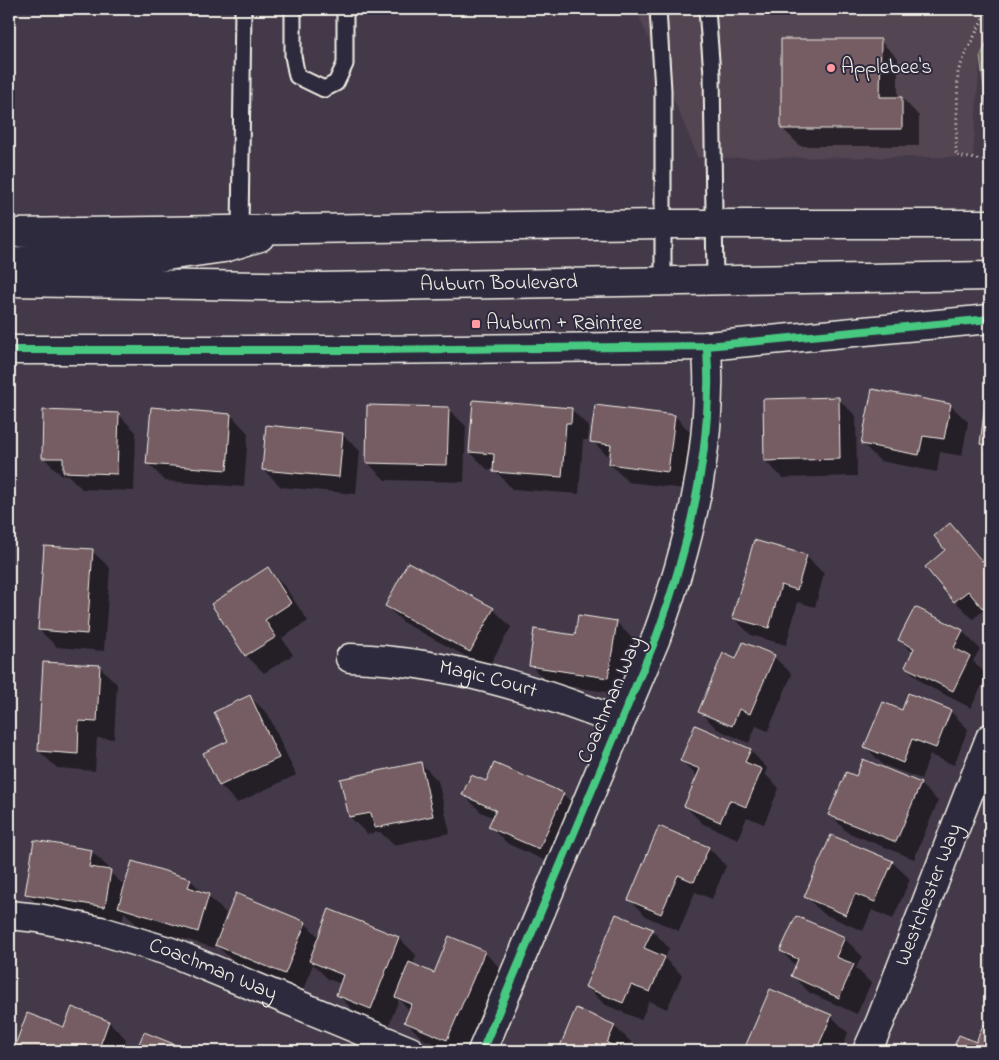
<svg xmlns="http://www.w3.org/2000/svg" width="999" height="1060" font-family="'Indie Flower',sans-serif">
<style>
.built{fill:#524451}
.green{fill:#696b5c;stroke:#aeaea2}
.shadow{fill:#0007}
.building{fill:#745d64;stroke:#f4f1e8}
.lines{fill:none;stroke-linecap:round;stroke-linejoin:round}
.lane-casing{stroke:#f4f1e8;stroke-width:19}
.street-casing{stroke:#f4f1e8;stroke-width:31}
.secondary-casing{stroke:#f4f1e8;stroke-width:31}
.path{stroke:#f4f1e8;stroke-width:3;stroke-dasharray:1 4;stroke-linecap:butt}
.lane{stroke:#2f2a3d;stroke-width:15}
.street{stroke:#2f2a3d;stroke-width:28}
.secondary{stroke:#2f2a3d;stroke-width:28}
.cycleway-casing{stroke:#2f2a3d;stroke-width:11}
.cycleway{stroke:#46c982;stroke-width:8}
.poi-dot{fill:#ff9aa2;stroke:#2f2a3d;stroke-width:2}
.labels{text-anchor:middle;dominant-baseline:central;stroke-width:4;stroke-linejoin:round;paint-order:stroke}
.poi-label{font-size:21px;fill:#f4f1e8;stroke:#2f2a3d;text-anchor:start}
.street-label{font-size:21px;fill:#f4f1e8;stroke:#2f2a3d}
</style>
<rect width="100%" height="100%" fill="#443949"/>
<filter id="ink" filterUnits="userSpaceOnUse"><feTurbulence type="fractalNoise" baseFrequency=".02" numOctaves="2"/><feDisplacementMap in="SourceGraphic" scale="10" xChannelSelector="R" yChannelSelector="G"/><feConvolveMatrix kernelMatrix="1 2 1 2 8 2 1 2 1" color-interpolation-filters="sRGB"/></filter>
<g filter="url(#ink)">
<path class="built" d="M 636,9 L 990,9 L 990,37 L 980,57 L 973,157 L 698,158 Z"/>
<path class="green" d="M 990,36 L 990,134 L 980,57 Z"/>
<path class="shadow" d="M 880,41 L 898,58 L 898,98 L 902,98 L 919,116 L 919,146 L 800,146 L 782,128 Z
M 988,392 L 990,392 L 990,453 L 981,444 Z
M 838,399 L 856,416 L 857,476 L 783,478 L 765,461 Z
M 950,405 L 968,422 L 962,456 L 940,452 L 937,472 L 880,461 L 863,444 Z
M 448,409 L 466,426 L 464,482 L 385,480 L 367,462 Z
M 571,409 L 589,427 L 588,440 L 583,440 L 579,494 L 512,489 L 495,470 L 488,470 L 470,452 Z
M 118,414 L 136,432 L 134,491 L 82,489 L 68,475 L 61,475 L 43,457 Z
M 231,415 L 248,433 L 244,487 L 165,481 L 148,463 Z
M 675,416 L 692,434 L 685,489 L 628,482 L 610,464 L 611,459 L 592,441 Z
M 342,434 L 360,451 L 356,494 L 281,487 L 264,470 Z
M 950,524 L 984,561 L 990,555 L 990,614 L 985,609 L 973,619 L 955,601 L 927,568 L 947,550 Z
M 92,551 L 110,568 L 104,651 L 57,647 L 39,630 Z
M 806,556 L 824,574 L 815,607 L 798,602 L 786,645 L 751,635 L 733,617 Z
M 268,569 L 285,587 L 308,621 L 282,638 L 293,655 L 264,673 L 246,655 L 213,604 Z
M 386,606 L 493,609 L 511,627 L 488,668 L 404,623 Z
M 616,622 L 634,640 L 626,695 L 548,683 L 530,665 L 576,636 Z
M 962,631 L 980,649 L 973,661 L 987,675 L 971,708 L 924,684 L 906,667 L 913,653 L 900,640 Z
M 774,657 L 792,674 L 768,731 L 756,726 L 749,743 L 717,729 L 700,712 L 737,660 Z
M 100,667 L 117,684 L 114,739 L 97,738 L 95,771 L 57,768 L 39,751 Z
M 250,697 L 268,714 L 296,775 L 237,803 L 220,785 L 230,742 Z
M 902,711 L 950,711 L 968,729 L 954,765 L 930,755 L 921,779 L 883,765 L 866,747 Z
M 750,750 L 767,768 L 765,774 L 779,788 L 764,824 L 747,817 L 738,839 L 703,824 L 685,806 L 698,777 L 681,760 Z
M 421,763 L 438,781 L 450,833 L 394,845 L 380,832 L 367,834 L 350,817 Z
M 857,778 L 920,784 L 938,801 L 914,859 L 847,832 L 830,814 Z
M 487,783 L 563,794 L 581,812 L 557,866 L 508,844 L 490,827 L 494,818 L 481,812 L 463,794 Z
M 660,828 L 709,848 L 726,866 L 712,899 L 695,892 L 679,931 L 647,917 L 629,899 Z
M 91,851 L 109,868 L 108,871 L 125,886 L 190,880 L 226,913 L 222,926 L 224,926 L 305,923 L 319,937 L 399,938 L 416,955 L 413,965 L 435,974 L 484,952 L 502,970 L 467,1051 L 452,1051 L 423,1039 L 406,1022 L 410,1011 L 399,999 L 389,1025 L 355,1012 L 337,994 L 341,984 L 328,979 L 313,964 L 303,990 L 234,962 L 216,945 L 215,948 L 137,925 L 124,912 L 122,924 L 44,911 L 26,893 Z
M 892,862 L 910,879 L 893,919 L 872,910 L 863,931 L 824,914 L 806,897 Z
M 652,930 L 669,948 L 665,959 L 682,975 L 667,1009 L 649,1001 L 641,1020 L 604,1004 L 587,987 Z
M 844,938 L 862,956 L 856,968 L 871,983 L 857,1014 L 810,993 L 792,975 L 796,966 L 781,951 Z
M 72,1008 L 109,1022 L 126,1039 L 122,1051 L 14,1051 L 27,1015 L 65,1029 Z
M 577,1010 L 614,1026 L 632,1043 L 629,1051 L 559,1051 Z
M 831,1016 L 848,1033 L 841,1051 L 751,1051 L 747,1046 Z
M 984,1026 L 990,1029 L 990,1051 L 953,1051 L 960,1036 L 976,1044 Z"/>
<path class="building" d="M 781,39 L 881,39 L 880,97 L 902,97 L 902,129 L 781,129 Z
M 872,389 L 951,404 L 944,439 L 923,436 L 919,455 L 861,444 Z
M 987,390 L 990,391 L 990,446 L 980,444 Z
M 839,397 L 840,459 L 764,461 L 763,399 Z
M 473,400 L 572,408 L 571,423 L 566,423 L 562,477 L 493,472 L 494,454 L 469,452 Z
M 367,405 L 449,407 L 447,465 L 366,463 Z
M 595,405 L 675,415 L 668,472 L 609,464 L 611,445 L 590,442 Z
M 151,407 L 231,414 L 227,470 L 146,464 Z
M 43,410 L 119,413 L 117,474 L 63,472 L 63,458 L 42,458 Z
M 266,425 L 343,433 L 339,477 L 262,470 Z
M 950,523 L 982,561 L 990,554 L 990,603 L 983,609 L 968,591 L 954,602 L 925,567 L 945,550 L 934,536 Z
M 754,540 L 807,555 L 797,590 L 781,585 L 769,628 L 732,618 Z
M 44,546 L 93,549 L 87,634 L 38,630 Z
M 408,562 L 494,608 L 470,652 L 385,606 Z
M 268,567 L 291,603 L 265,620 L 276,637 L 245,656 L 211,604 Z
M 915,607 L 963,630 L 954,648 L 970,656 L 953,691 L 905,667 L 914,648 L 898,640 Z
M 578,615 L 617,621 L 608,678 L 529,666 L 534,629 L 575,635 Z
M 743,642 L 775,655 L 750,714 L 739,709 L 732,726 L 698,712 L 723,653 L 736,659 Z
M 43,662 L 100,665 L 97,722 L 79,721 L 78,754 L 38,751 Z
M 908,693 L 951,710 L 936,748 L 912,739 L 903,763 L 864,747 L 883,702 L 902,710 Z
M 250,695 L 279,758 L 219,786 L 203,753 L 228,741 L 214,712 Z
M 695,725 L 751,749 L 745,762 L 762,769 L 746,807 L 730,800 L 720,822 L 684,806 L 700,769 L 680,761 Z
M 863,759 L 921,783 L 896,842 L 828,815 L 846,772 L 856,776 Z
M 421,762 L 433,816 L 375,828 L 371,813 L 349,817 L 340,779 Z
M 494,763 L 564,793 L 539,849 L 488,827 L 496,810 L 462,795 L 471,775 L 486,781 Z
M 659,826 L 709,847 L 694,882 L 678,875 L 661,914 L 628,900 Z
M 831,835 L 893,861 L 875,902 L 855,894 L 846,915 L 804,897 Z
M 34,840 L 92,850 L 89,867 L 111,870 L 105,907 L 25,894 Z
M 132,861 L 191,879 L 188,887 L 209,894 L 198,932 L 118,907 Z
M 236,893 L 306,922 L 285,974 L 215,945 Z
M 329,909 L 399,937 L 371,1009 L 336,995 L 343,975 L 309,961 Z
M 616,914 L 653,929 L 644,948 L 665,957 L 650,992 L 631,985 L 623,1003 L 585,987 Z
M 796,916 L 845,937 L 836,957 L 854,964 L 839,998 L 791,976 L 798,959 L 780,951 Z
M 449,936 L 485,951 L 447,1040 L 404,1022 L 412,1004 L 395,997 L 409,962 L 434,973 Z
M 770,989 L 832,1015 L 816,1051 L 797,1045 L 794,1051 L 756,1051 L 745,1047 Z
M 72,1007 L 109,1021 L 98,1051 L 13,1051 L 27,1013 L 64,1027 Z
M 576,1008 L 615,1025 L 607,1043 L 626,1051 L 558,1051 Z
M 983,1025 L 990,1028 L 990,1051 L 952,1051 L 959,1035 L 976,1042 Z
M 144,1032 L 191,1051 L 136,1051 Z"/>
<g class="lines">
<g class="lane-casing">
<path id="lane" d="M 293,9 L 293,56 L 297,76 L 324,89 L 336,83 L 345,64 L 345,9
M 658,9 L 663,90 L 663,282
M 707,9 L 712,74 L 715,281
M 240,229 L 243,9"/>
</g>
<g class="street-casing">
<g id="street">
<path d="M 9,350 L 371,350 L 707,346 L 990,319"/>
<path id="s1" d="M 350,658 C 447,661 531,688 620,722"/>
<path id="s2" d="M 9,915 L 38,918 L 105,932 L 171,952 L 410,1051"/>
<path d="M 482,1051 L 656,638 C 685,558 707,474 708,388 C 709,374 707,360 707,346"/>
<path id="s3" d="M 867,1051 L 880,1022 L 990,738"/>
</g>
</g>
<g class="secondary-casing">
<g id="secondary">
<path d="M 9,233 L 663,224 L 990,224"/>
<path d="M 9,263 L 28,260 L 152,258 L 224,248 L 260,237"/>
<path id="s4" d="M 9,282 L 320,287 L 990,276"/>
</g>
</g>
<path class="path" d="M 987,9 L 958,71 L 956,156 L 990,161"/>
<use href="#lane" class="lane"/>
<use href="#street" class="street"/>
<use href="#secondary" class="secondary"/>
<g class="cycleway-casing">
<path id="cycleway" d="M 9,350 L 371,350 L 707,346 L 990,319
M 482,1051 L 656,638 C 685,558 707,474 708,388 C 709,374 707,360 707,346"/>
</g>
<use href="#cycleway" class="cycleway"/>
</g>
</g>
<g class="poi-dot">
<circle cx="831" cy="68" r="5"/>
<rect x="471" y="319" width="10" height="10" rx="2.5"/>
</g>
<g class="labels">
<g class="poi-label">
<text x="841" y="68">Applebee's</text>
<text x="486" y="324">Auburn + Raintree</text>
</g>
<g class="street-label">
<text stroke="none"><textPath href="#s4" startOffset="490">Auburn Boulevard</textPath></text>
<text stroke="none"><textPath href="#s1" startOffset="140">Magic Court</textPath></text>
<text transform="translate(611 700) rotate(-67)">Coachman Way</text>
<text stroke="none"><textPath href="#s3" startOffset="168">Westchester Way</textPath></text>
<text stroke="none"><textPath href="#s2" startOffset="212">Coachman Way</textPath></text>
</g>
</g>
<rect width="999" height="1060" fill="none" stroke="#2f2a3d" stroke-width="30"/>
<rect x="15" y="15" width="969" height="1030" fill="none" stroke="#f4f1e8" stroke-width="2" filter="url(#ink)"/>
</svg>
